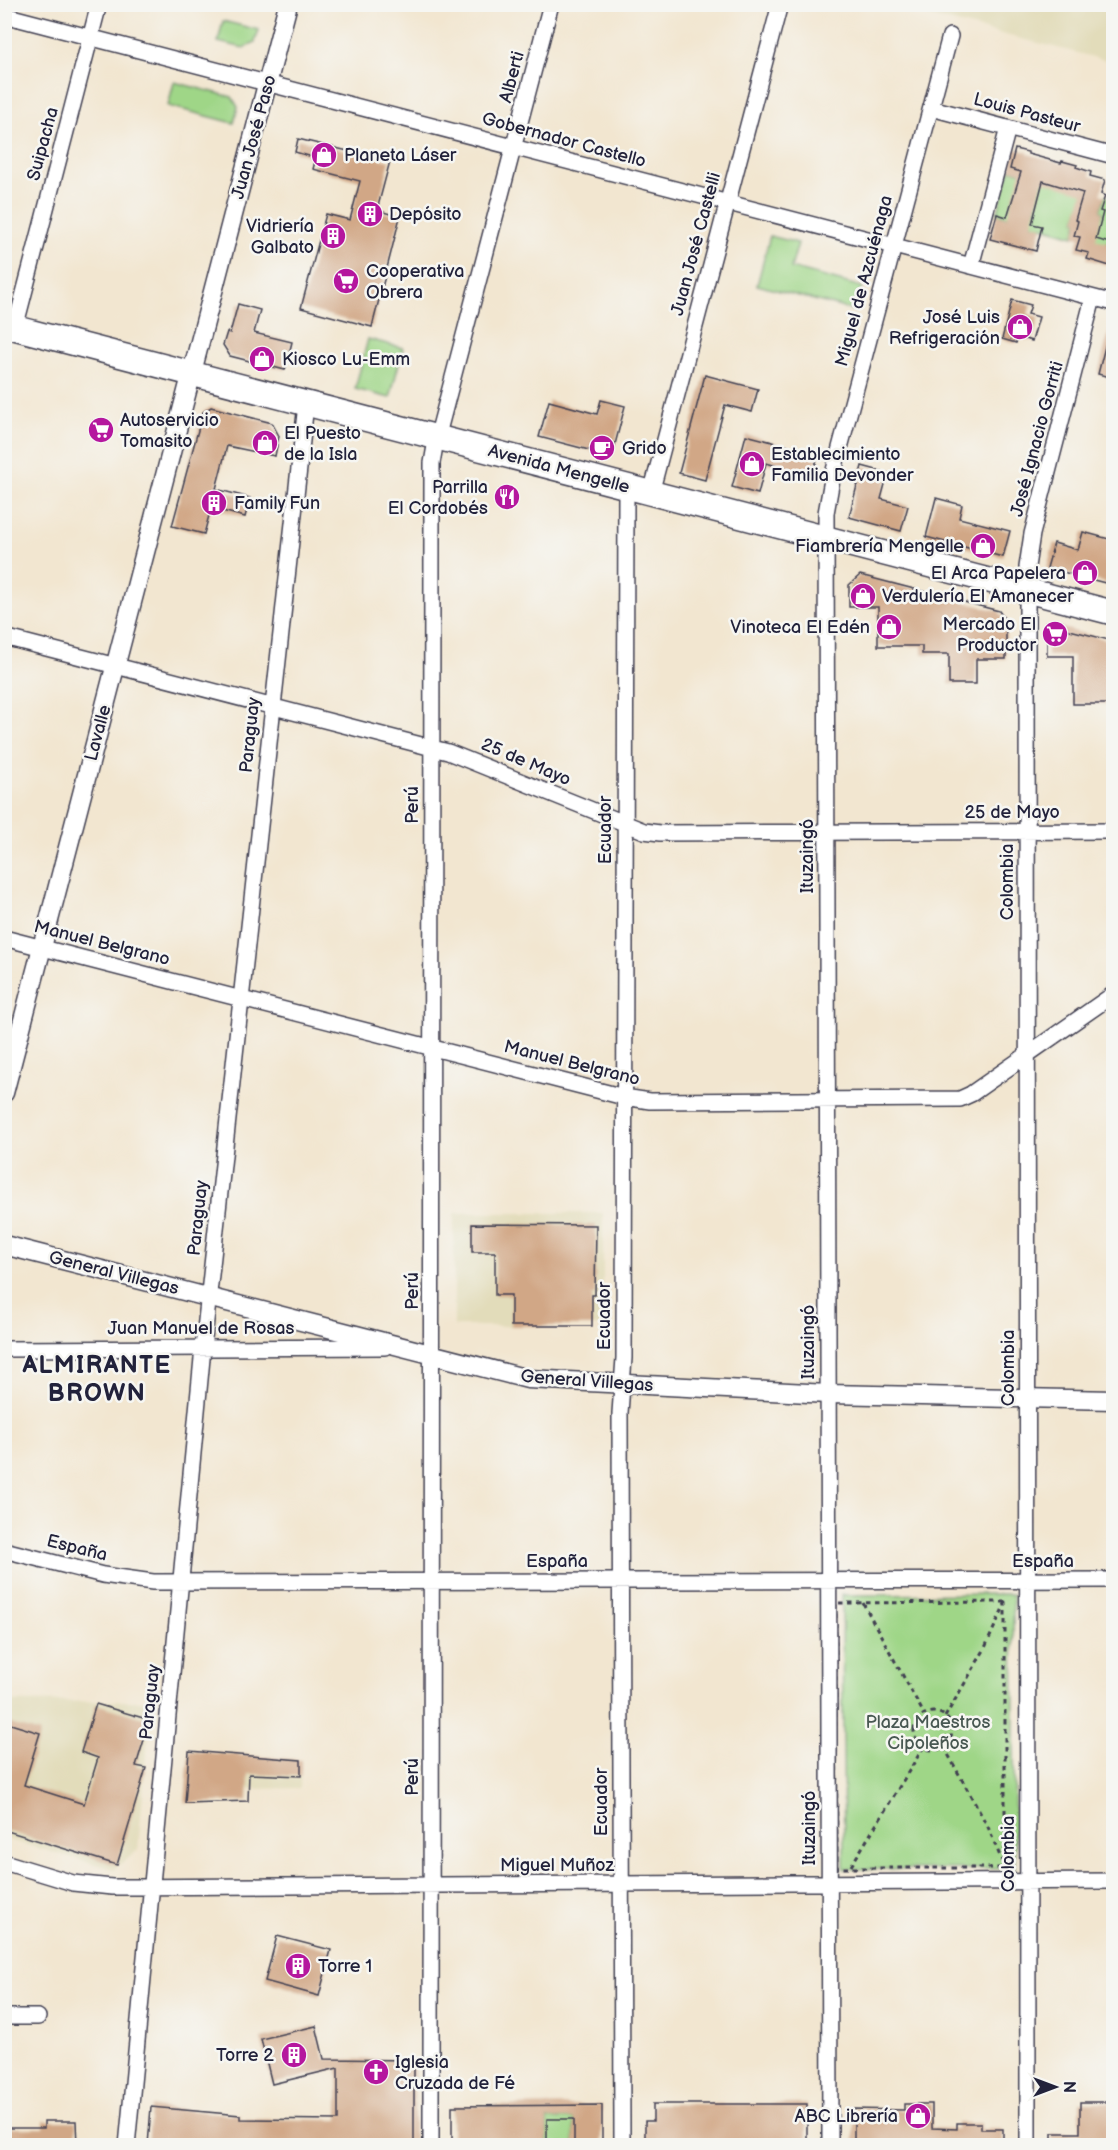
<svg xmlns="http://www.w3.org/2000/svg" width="1118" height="2150" font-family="'Balsamiq Sans',sans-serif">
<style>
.built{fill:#e2dcba}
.green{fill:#9fd687;stroke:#607c61;stroke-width:1.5}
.building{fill:#d1a786}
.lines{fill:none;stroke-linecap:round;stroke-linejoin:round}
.minor-casing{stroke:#413f51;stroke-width:18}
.tertiary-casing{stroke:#413f51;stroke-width:21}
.primary-casing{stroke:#413f51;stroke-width:27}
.path{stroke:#413f51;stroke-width:3;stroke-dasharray:4.5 4.5;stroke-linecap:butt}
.minor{stroke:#fff;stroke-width:15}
.tertiary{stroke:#fff;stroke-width:18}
.primary{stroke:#fff;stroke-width:24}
.labels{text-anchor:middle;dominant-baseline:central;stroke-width:5;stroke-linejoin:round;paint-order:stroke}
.street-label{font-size:18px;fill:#22223b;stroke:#f6f6f2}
.poi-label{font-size:18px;fill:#22223b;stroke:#f6f6f2;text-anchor:start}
.park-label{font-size:18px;fill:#485852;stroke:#f6f6f2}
.district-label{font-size:24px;font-weight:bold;letter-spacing:1.5px;fill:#22223b;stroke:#f6f6f2}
</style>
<rect width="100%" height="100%" fill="#f6f6f2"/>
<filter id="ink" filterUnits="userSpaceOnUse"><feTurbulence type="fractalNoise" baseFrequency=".0167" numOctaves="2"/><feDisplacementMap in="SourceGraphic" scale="12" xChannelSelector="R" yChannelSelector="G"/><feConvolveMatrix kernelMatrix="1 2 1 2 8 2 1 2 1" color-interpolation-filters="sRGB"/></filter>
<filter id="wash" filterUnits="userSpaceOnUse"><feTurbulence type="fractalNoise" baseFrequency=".008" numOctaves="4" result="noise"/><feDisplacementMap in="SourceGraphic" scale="24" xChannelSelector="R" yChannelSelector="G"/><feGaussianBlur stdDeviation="1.35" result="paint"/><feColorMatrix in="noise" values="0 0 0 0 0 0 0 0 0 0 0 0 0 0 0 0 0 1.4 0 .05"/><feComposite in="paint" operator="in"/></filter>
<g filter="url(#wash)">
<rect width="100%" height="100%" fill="#f2e6d0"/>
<path class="built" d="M 883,5 L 1113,5 L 1113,62 L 1050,46 Z
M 454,1213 L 603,1213 L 603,1326 L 454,1326 Z
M 151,1701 L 138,1850 L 114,1869 L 5,1839 L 4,1702 Z
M 189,1751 L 301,1760 L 300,1788 L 249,1789 L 248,1801 L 185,1803 Z"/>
<path class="green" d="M 223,21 L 259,30 L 255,42 L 244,48 L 218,42 Z
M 174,82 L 232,97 L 238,107 L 234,123 L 168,106 Z
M 1010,169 L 1023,173 L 1012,202 L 1010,217 L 997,214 Z
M 1041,178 L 1086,190 L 1075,220 L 1078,221 L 1074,236 L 1029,223 L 1036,209 Z
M 1105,196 L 1113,198 L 1113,244 L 1107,242 L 1106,244 L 1092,241 L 1103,212 L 1100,211 Z
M 770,236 L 798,243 L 791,268 L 862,287 L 856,311 L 757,285 Z
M 368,339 L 403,348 L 390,398 L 355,389 Z
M 1013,1594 L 1015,1869 L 844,1869 L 842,1595 Z
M 547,2119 L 574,2119 L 574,2145 L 547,2145 Z"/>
<g id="blocks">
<path class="building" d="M 298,139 L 390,161 L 377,210 L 400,217 L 372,327 L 301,308 L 326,214 L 350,220 L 360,181 L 313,169 L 316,158 L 295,152 Z
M 1015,149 L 1028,152 L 1028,154 L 1061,163 L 1062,161 L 1077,165 L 1076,167 L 1091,172 L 1090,176 L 1105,180 L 1101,194 L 1105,196 L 1100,211 L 1103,212 L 1096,239 L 1113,244 L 1113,267 L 1087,259 L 1089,253 L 1076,250 L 1080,237 L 1074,236 L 1078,221 L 1075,220 L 1083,193 L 1043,181 L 1032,224 L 1042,226 L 1036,251 L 990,239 L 997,214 L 1007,217 L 1021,172 L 1010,169 Z
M 1012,300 L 1031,305 L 1028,314 L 1039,317 L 1032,341 L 1018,337 L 1016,343 L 1002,339 Z
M 238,304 L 260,310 L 254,333 L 292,342 L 285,370 L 230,356 L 223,345 L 227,332 L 230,333 Z
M 1109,331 L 1113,332 L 1113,378 L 1098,374 Z
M 705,375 L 758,389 L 752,412 L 725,405 L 705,480 L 679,473 Z
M 601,400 L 625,406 L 612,456 L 539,437 L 549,401 L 597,414 Z
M 211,407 L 272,423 L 279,436 L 275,456 L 227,446 L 216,489 L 250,498 L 245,517 L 211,508 L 204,534 L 172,526 L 203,412 Z
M 746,435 L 818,454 L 813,476 L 766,463 L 758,494 L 732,487 Z
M 862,466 L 888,473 L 881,499 L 908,506 L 901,531 L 849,517 Z
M 936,498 L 962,505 L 959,518 L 1010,531 L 1003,557 L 926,537 Z
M 1083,532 L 1113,540 L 1113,585 L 1047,568 L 1054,543 L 1078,550 Z
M 860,575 L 999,611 L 1006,621 L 1006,659 L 976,659 L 976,684 L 949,684 L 949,654 L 922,654 L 922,646 L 878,646 L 878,607 L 849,607 L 849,585 Z
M 1054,626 L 1113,641 L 1113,704 L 1073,704 L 1073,656 L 1047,656 L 1047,632 Z
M 472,1224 L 596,1225 L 595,1295 L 592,1295 L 592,1326 L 511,1326 L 511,1295 L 495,1295 L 495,1252 L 472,1252 Z
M 96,1704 L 150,1720 L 136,1766 L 146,1768 L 117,1865 L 4,1830 L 4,1722 L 40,1733 L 24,1785 L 84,1804 L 98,1758 L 81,1752 Z
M 189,1751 L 301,1760 L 301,1776 L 249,1774 L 248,1801 L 185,1803 Z
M 277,1936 L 331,1950 L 319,1996 L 265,1981 Z
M 316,2026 L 324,2059 L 414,2060 L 414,2145 L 148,2145 L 151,2107 L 240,2115 L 240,2119 L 338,2120 L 338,2068 L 272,2084 L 261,2039 Z
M 1080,2102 L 1113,2102 L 1113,2145 L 1052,2145 L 1052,2133 L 1080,2133 Z
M 653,2104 L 807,2104 L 807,2145 L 645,2145 L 645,2121 L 653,2121 Z
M 904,2104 L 932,2104 L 932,2128 L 957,2129 L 957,2123 L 981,2123 L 981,2129 L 1003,2129 L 1003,2145 L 864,2145 L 864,2142 L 854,2142 L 854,2109 L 904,2110 Z
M 602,2105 L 602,2145 L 574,2145 L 574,2119 L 547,2119 L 547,2145 L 452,2145 L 452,2106 Z
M 44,2121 L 76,2121 L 77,2145 L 4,2145 L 4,2128 L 44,2128 Z"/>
</g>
</g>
<g filter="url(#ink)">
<use href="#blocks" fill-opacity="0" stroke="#413f51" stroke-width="1.5"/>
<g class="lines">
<g class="minor-casing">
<path id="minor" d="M 4,15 L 1114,303
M 931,108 L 1114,156
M 971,266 L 1008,128
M 15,328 L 99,4
M 651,493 L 780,4
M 4,637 L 448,752 L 644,831 L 660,833 L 1114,831
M 4,938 L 624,1097 L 650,1101 L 960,1099 L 971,1094 L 1114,994
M 4,1349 L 385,1347
M 4,1550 L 103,1575 L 153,1582 L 1114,1580
M 4,1862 L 73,1883 L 112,1887 L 1114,1881
M 4,2017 L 38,2017
M 127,2146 L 203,1348 L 306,404
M 431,2146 L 432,463 L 435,446 L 551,4
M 622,2146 L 620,1413 L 624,1358 L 626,487
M 830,2146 L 826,513 L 833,474 L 950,36
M 1028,2146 L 1027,567 L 1032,534 L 1093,298"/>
</g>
<g class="tertiary-casing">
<path id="tertiary" d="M 4,1093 L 288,4
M 4,1245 L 528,1379 L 828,1394 L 1114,1400"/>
</g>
<g class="primary-casing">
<path id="primary" d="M 4,325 L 1114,613"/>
</g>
<path class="path" d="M 1005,1602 L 1005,1868 L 837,1868 L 836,1603 Z
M 863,1603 L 924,1714
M914 1731a19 19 0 1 1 38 0a19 19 0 1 1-38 0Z
M 945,1717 L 983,1652 L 1005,1604
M 944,1747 L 988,1827 L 1004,1866
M 851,1866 L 923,1748"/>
<use href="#minor" class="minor"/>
<use href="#tertiary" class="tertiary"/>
<use href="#primary" class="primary"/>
</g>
</g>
<defs>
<g id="shop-disc" transform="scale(1.35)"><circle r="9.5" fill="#b5179e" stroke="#f6f6f2"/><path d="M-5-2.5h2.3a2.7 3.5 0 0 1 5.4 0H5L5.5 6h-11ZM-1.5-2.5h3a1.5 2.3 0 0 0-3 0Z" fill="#fff"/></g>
<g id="building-disc" transform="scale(1.35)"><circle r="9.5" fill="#b5179e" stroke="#f6f6f2"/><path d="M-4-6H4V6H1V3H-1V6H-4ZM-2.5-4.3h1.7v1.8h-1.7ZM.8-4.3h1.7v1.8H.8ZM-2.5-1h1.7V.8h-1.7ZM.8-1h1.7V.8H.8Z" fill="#fff"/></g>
<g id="supermarket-disc" transform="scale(1.35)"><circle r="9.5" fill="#b5179e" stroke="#f6f6f2"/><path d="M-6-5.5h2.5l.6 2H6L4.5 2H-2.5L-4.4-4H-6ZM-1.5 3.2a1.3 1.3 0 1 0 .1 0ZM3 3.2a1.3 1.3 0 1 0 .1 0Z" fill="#fff"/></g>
<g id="cafe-disc" transform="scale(1.35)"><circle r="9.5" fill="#b5179e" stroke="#f6f6f2"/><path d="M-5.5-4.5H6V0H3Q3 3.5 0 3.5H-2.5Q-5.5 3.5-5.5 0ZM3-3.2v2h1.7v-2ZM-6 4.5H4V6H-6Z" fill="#fff"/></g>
<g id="restaurant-disc" transform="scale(1.35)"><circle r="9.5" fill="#b5179e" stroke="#f6f6f2"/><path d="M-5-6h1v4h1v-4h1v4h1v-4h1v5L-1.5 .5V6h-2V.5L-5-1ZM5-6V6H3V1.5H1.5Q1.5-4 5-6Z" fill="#fff"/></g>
<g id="church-disc" transform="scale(1.35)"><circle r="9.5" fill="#b5179e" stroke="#f6f6f2"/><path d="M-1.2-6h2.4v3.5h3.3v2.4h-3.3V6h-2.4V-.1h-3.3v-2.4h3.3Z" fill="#fff"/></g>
</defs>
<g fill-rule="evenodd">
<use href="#shop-disc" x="324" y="155"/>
<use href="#building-disc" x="370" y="214"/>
<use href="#building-disc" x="333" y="236"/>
<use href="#supermarket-disc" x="346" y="281"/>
<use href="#shop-disc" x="1020" y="327"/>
<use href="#shop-disc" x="262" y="359"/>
<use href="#supermarket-disc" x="101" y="430"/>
<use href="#shop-disc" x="265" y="443"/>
<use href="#cafe-disc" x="602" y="448"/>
<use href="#shop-disc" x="752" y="464"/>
<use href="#restaurant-disc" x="507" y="497"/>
<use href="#building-disc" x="214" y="503"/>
<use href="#shop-disc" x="983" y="546"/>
<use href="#shop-disc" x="1085" y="573"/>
<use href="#shop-disc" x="863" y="596"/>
<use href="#shop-disc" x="889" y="627"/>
<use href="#supermarket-disc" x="1055" y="634"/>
<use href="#building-disc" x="298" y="1966"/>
<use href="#building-disc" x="294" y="2055"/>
<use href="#church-disc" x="376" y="2072"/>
<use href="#shop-disc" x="918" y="2116"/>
</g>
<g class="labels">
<g class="street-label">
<text transform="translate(512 77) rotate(-75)">Alberti</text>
<text transform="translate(1027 113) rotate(15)">Louis Pasteur</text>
<text transform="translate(254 137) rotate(-75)">Juan José Paso</text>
<text transform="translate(564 140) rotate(15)">Gobernador Castello</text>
<text transform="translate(43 144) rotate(-75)">Suipacha</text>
<text transform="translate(696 244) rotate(-75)">Juan José Castelli</text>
<text transform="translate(864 281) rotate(-75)">Miguel de Azcuénaga</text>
<text transform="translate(1037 439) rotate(-75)">José Ignacio Gorriti</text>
<text transform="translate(559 469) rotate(15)">Avenida Mengelle</text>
<text transform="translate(98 733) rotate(-75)">Lavalle</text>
<text transform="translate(250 735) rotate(-84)">Paraguay</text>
<text transform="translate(526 762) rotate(23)">25 de Mayo</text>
<text transform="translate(412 805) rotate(-90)">Perú</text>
<text x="1012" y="812">25 de Mayo</text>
<text transform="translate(605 830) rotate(-90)">Ecuador</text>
<text transform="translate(807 856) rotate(-90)">Ituzaingó</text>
<text transform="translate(1007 882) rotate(-90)">Colombia</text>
<text transform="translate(102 943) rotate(14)">Manuel Belgrano</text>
<text transform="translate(572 1063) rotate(14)">Manuel Belgrano</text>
<text transform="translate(198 1218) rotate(-84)">Paraguay</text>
<text transform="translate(114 1273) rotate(14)">General Villegas</text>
<text transform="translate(412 1291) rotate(-90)">Perú</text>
<text transform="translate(604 1316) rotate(-90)">Ecuador</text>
<text x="201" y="1328">Juan Manuel de Rosas</text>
<text transform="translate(808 1342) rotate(-90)">Ituzaingó</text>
<text transform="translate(1008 1368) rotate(-90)">Colombia</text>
<text transform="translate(587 1381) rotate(4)">General Villegas</text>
<text transform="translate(77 1548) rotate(14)">España</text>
<text x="557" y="1561">España</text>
<text x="1043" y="1561">España</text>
<text transform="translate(150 1702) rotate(-84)">Paraguay</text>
<text transform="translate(412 1777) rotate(-90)">Perú</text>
<text transform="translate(601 1802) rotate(-90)">Ecuador</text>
<text transform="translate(809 1828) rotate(-90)">Ituzaingó</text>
<text transform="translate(1008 1854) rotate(-90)">Colombia</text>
<text x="557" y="1865">Miguel Muñoz</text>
</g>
<g class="poi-label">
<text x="344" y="155">Planeta Láser</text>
<text x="389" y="214">Depósito</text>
<text x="314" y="226" text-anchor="end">Vidriería<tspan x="314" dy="21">Galbato</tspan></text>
<text x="366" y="271">Cooperativa<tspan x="366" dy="21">Obrera</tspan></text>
<text x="1000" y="317" text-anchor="end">José Luis<tspan x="1000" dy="21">Refrigeración</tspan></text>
<text x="282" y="359">Kiosco Lu-Emm</text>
<text x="120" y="420">Autoservicio<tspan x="120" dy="21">Tomasito</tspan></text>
<text x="284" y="433">El Puesto<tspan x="284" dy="21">de la Isla</tspan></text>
<text x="622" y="448">Grido</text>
<text x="771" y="454">Establecimiento<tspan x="771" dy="21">Familia Devonder</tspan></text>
<text x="488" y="487" text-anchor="end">Parrilla<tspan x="488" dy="21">El Cordobés</tspan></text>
<text x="234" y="503">Family Fun</text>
<text x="964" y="546" text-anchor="end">Fiambrería Mengelle</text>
<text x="1066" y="573" text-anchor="end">El Arca Papelera</text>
<text x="882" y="596">Verdulería El Amanecer</text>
<text x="1036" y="624" text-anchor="end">Mercado El<tspan x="1036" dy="21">Productor</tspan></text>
<text x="870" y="627" text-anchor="end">Vinoteca El Edén</text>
<text x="318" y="1966">Torre 1</text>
<text x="274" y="2055" text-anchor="end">Torre 2</text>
<text x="395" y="2062">Iglesia<tspan x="395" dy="21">Cruzada de Fé</tspan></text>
<text x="898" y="2116" text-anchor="end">ABC Librería</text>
</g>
<g class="park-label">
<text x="928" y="1722">Plaza Maestros<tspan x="928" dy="21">Cipoleños</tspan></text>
</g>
<g class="district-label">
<text x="97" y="1365">ALMIRANTE<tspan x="97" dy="28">BROWN</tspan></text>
</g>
</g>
<rect width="1118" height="2150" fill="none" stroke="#f6f6f2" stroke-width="24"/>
<g transform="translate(1055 2087) rotate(90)" stroke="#f6f6f2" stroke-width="4.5" paint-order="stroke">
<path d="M0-4.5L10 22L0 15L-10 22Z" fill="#22223b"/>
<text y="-9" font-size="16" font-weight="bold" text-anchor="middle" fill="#22223b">N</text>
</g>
</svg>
